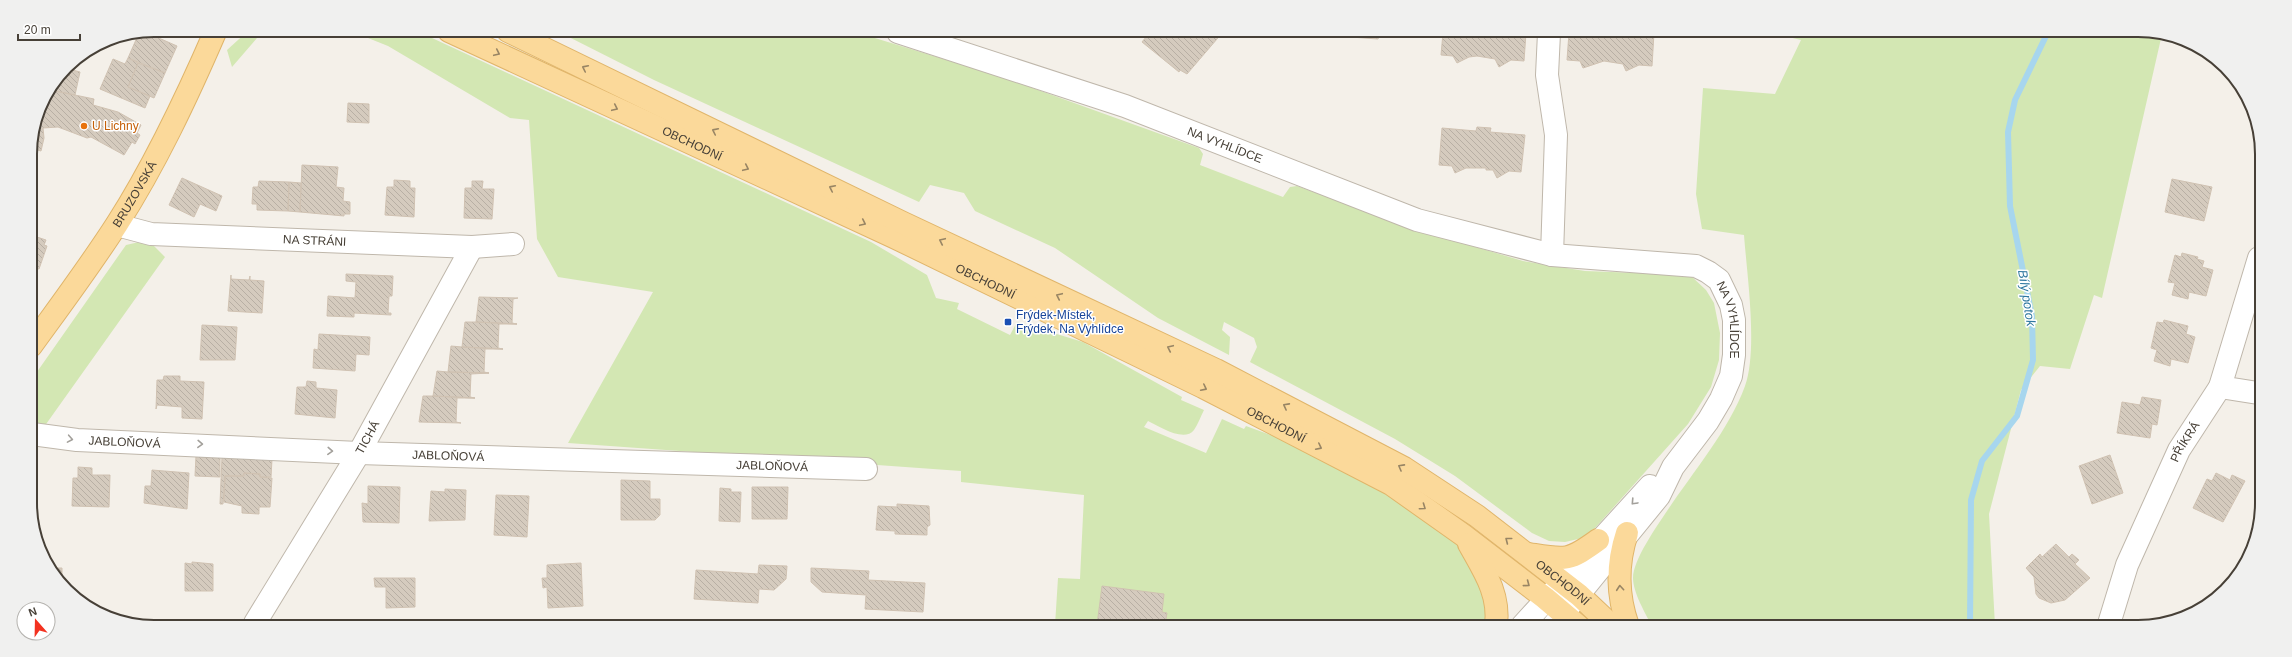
<svg xmlns="http://www.w3.org/2000/svg" width="2292" height="657" font-family="Arial,sans-serif">
<style>
.grass{fill:#d3e7b3}
.lines{fill:none;stroke-linecap:round;stroke-linejoin:round}
.stream{stroke:#a7d6ee;stroke-width:6}
.building{fill:url(#building-back-hatch);stroke:#d0c2b2}
.minor-casing{stroke:#bfb7ab;stroke-width:24}
.major-casing{stroke:#e0b56a;stroke-width:24}
.minor{stroke:#fff;stroke-width:22}
.major{stroke:#fbd99a;stroke-width:22}
.oneway{stroke:#988564}
.oneway2{stroke:#a3a09b}
.food-dot{fill:#e8710a;stroke:#fff;stroke-width:1.5}
.transit-dot{fill:#1a4fb4;stroke:#fff;stroke-width:1.5}
.labels{text-anchor:middle;dominant-baseline:central;stroke-width:3;stroke-linejoin:round;paint-order:stroke}
.food-label{font-size:12px;fill:#c56008;stroke:#fff;text-anchor:start}
.street-label{font-size:12px;fill:#474037;stroke:#fff}
.transit-label{font-size:12px;fill:#164399;stroke:#fff;text-anchor:start}
.water-label{font-size:13px;font-style:italic;fill:#3078a0;stroke:#fff}
.rim{fill:none;stroke:#474037;stroke-width:2}
</style>
<defs>
<pattern id="building-back-hatch" width="6" height="6" patternUnits="userSpaceOnUse"><rect width="6" height="6" fill="#d5cbbe"/><path d="M-1 5l2 2M0 0l6 6M5-1l2 2" fill="none" stroke="#b8afa4"/></pattern>
</defs>
<rect width="100%" height="100%" fill="#f4f0e9"/>
<path class="grass" d="M 249,30 L 274,30 L 257,38 L 232,67 L 227,50 Z
M 348,30 L 417,31 L 871,242 L 927,275 L 936,298 L 959,303 L 957,309 L 1010,335 L 1017,322 L 1083,342 L 1182,397 L 1181,400 L 1204,410 C 1201,416 1198,424 1194,430 C 1184,443 1159,426 1148,421 L 1144,427 L 1206,453 L 1222,419 L 1244,429 L 1246,426 L 1298,445 L 1395,499 L 1456,543 L 1478,572 L 1489,625 L 1055,625 L 1058,578 L 1080,579 L 1084,495 L 961,482 L 961,471 L 568,443 L 653,292 L 558,277 L 537,239 L 529,120 L 510,118 L 388,46 Z
M 557,31 L 852,31 L 1002,77 L 1199,148 L 1203,154 L 1200,165 L 1283,197 L 1290,187 L 1297,186 L 1418,230 L 1523,261 L 1585,271 L 1690,275 L 1706,290 L 1714,303 L 1720,333 L 1719,360 L 1711,387 L 1688,424 L 1587,537 L 1565,542 L 1549,541 L 1532,533 L 1455,476 L 1395,439 L 1250,362 L 1257,347 L 1254,338 L 1224,322 L 1222,330 L 1230,337 L 1229,355 L 1158,318 L 1055,248 L 975,211 L 964,193 L 930,185 L 919,202 L 654,80 Z
M 1772,33 L 2162,34 L 2102,298 L 2094,295 L 2070,369 L 2040,366 L 2021,390 L 1989,514 L 1995,626 L 1652,626 C 1645,613 1633,592 1633,578 C 1633,560 1657,526 1667,511 C 1693,472 1729,430 1745,386 C 1758,350 1747,275 1744,235 L 1702,229 L 1696,194 L 1703,88 L 1775,94 L 1801,40 Z
M 148,240 L 165,257 L 44,427 L 32,421 L 32,379 L 126,245 Z"/>
<g class="lines">
<path class="stream" d="M 1970,626 L 1971,500 L 1982,461 L 2017,416 L 2033,360 L 2032,316 L 2010,206 L 2008,132 L 2015,100 L 2047,34"/>
</g>
<path class="building" d="M 145,32 L 177,46 L 165,73 L 128,58 L 139,33 Z
M 1150,32 L 1223,32 L 1187,74 L 1180,70 L 1179,72 L 1142,42 Z
M 1282,32 L 1381,33 L 1378,39 Z
M 1443,33 L 1526,33 L 1524,61 L 1511,60 L 1499,67 L 1495,59 L 1477,56 L 1469,57 L 1457,63 L 1453,56 L 1441,55 Z
M 1569,33 L 1654,33 L 1652,66 L 1639,65 L 1626,71 L 1623,64 L 1604,61 L 1583,68 L 1580,61 L 1567,60 Z
M 128,58 L 138,63 L 128,87 L 150,96 L 145,108 L 100,89 L 113,59 L 125,64 Z
M 138,63 L 165,73 L 154,98 L 128,87 Z
M 65,68 L 80,72 L 75,95 L 55,91 L 58,79 Z
M 51,90 L 94,99 L 93,105 L 118,112 L 141,125 L 137,133 L 140,135 L 135,144 L 132,142 L 124,155 L 91,137 L 87,138 L 58,127 L 43,128 L 44,138 L 41,151 L 30,148 L 39,106 Z
M 348,103 L 369,104 L 369,123 L 347,122 Z
M 1477,127 L 1491,128 L 1490,132 L 1525,135 L 1521,172 L 1509,171 L 1497,178 L 1493,170 L 1486,170 L 1486,168 L 1466,168 L 1455,173 L 1452,166 L 1439,165 L 1442,128 L 1476,131 Z
M 302,165 L 338,167 L 336,187 L 344,188 L 343,201 L 350,202 L 350,214 L 344,214 L 344,216 L 300,212 Z
M 182,178 L 222,196 L 216,211 L 200,204 L 194,217 L 169,205 Z
M 2172,179 L 2212,187 L 2204,221 L 2165,212 Z
M 394,180 L 410,181 L 410,188 L 415,188 L 414,217 L 385,215 L 387,187 L 394,187 Z
M 259,181 L 289,182 L 288,211 L 257,210 L 257,204 L 252,204 L 253,187 L 258,187 Z
M 472,181 L 483,181 L 482,189 L 494,189 L 492,219 L 464,218 L 465,188 L 472,188 Z
M 289,182 L 301,183 L 300,212 L 288,211 Z
M 31,235 L 46,240 L 44,245 L 47,246 L 39,269 L 31,267 Z
M 2182,253 L 2198,257 L 2197,259 L 2204,261 L 2202,267 L 2213,270 L 2206,296 L 2189,292 L 2188,299 L 2172,295 L 2175,283 L 2168,282 L 2175,255 L 2181,257 Z
M 346,274 L 393,276 L 392,296 L 389,296 L 388,313 L 391,313 L 391,315 L 354,313 L 354,317 L 327,316 L 328,296 L 355,298 L 356,282 L 346,281 Z
M 231,275 L 231,279 L 249,280 L 250,276 L 250,280 L 264,281 L 262,313 L 228,311 Z
M 479,297 L 518,298 L 513,299 L 512,323 L 517,324 L 476,322 Z
M 2164,320 L 2188,326 L 2186,334 L 2195,337 L 2188,363 L 2171,359 L 2170,366 L 2154,361 L 2157,350 L 2151,348 L 2157,322 L 2163,323 Z
M 465,322 L 476,322 L 517,324 L 499,324 L 498,348 L 503,349 L 462,347 Z
M 202,325 L 237,327 L 235,360 L 200,360 Z
M 319,334 L 370,337 L 369,355 L 356,354 L 355,371 L 313,368 L 314,349 L 318,350 Z
M 451,346 L 462,347 L 503,349 L 485,349 L 484,372 L 489,373 L 448,372 Z
M 437,371 L 448,372 L 489,373 L 471,374 L 470,397 L 475,398 L 433,396 Z
M 164,376 L 180,376 L 180,381 L 204,382 L 202,419 L 182,418 L 182,407 L 157,405 L 156,409 L 157,380 L 163,380 Z
M 307,381 L 316,382 L 316,388 L 337,390 L 335,418 L 295,414 L 297,387 L 306,387 Z
M 423,396 L 433,396 L 475,398 L 457,398 L 456,422 L 461,423 L 419,422 Z
M 2142,397 L 2161,400 L 2157,425 L 2152,424 L 2150,438 L 2117,433 L 2122,402 L 2140,405 Z
M 2110,455 L 2123,493 L 2092,504 L 2079,466 Z
M 196,456 L 220,457 L 220,477 L 195,476 Z
M 222,457 L 272,459 L 271,477 L 260,477 L 260,474 L 244,473 L 243,476 L 225,476 L 223,504 L 220,504 Z
M 78,467 L 92,468 L 92,475 L 110,475 L 109,507 L 72,506 L 73,478 L 78,478 Z
M 152,470 L 189,473 L 187,509 L 144,503 L 145,486 L 151,486 Z
M 244,473 L 260,474 L 260,477 L 272,478 L 270,507 L 259,507 L 259,514 L 242,513 L 242,506 L 224,502 L 225,476 L 244,476 Z
M 2216,473 L 2230,480 L 2232,475 L 2245,481 L 2223,522 L 2193,508 L 2207,479 L 2212,481 Z
M 621,480 L 650,481 L 650,499 L 660,499 L 660,515 L 655,520 L 621,520 Z
M 368,486 L 400,487 L 399,523 L 363,522 L 362,503 L 368,504 Z
M 752,487 L 788,487 L 787,519 L 752,519 Z
M 720,488 L 731,489 L 731,492 L 741,492 L 740,522 L 719,521 Z
M 445,489 L 466,490 L 465,520 L 429,521 L 431,491 L 445,492 Z
M 496,495 L 529,496 L 527,537 L 494,535 Z
M 897,504 L 929,506 L 930,525 L 927,527 L 927,535 L 895,534 L 895,531 L 876,530 L 878,506 L 897,507 Z
M 2056,544 L 2069,557 L 2072,554 L 2079,560 L 2075,564 L 2090,578 L 2065,600 L 2051,603 L 2039,598 L 2036,594 L 2034,577 L 2026,568 L 2040,554 L 2042,557 Z
M 192,562 L 213,564 L 213,591 L 185,591 L 185,563 L 192,564 Z
M 581,563 L 583,606 L 548,608 L 547,587 L 543,588 L 542,578 L 547,578 L 547,565 Z
M 759,565 L 787,566 L 786,579 L 774,590 L 759,589 L 758,603 L 694,599 L 696,570 L 758,574 Z
M 53,568 L 62,568 L 62,586 L 61,585 Z
M 811,568 L 869,571 L 868,580 L 925,583 L 923,612 L 865,609 L 866,595 L 822,592 L 811,582 Z
M 374,578 L 415,578 L 415,607 L 386,608 L 386,587 L 375,587 Z
M 1102,586 L 1164,594 L 1162,612 L 1167,613 L 1165,625 L 1097,625 Z"/>
<g class="lines">
<g class="minor-casing">
<g id="minor">
<path id="s1" d="M 898,32 L 1125,106 L 1417,220 L 1552,255 L 1696,266 L 1708,272 L 1719,280 L 1731,305 L 1734,320 L 1734,355 L 1731,376 L 1721,399 L 1708,421 L 1673,467 L 1659,496 L 1553,626"/>
<path d="M 1549,33 L 1547,75 L 1556,135 L 1552,255"/>
<path id="s2" d="M 117,225 L 151,234 L 472,247 L 513,244"/>
<path d="M 2220,387 L 2258,393"/>
<path id="s3" d="M 32,434 L 77,440 L 359,453 L 866,469"/>
<path id="s4" d="M 255,623 L 359,453 L 472,247"/>
<path d="M 1522,626 L 1650,486"/>
<path id="s5" d="M 2108,627 L 2127,565 L 2179,450 L 2220,387 L 2259,258"/>
</g>
</g>
<g class="major-casing">
<g id="major">
<path id="s6" d="M 449,31 L 894,237 L 1203,387 L 1391,484 L 1463,535 L 1545,598 L 1578,626"/>
<path id="s7" d="M 508,31 L 903,223 L 1216,370 L 1404,468 L 1477,516 L 1579,595 L 1612,626"/>
<path id="s8" d="M 31,346 C 60,306 90,266 117,224 C 156,163 187,97 216,30"/>
<path d="M 1627,533 C 1617,563 1617,595 1628,626"/>
<path d="M 1469,544 C 1484,571 1500,594 1496,625"/>
<path d="M 1529,554 C 1565,560 1568,562 1598,540"/>
</g>
</g>
<use href="#minor" class="minor"/>
<use href="#major" class="major"/>
</g>
<defs><path id="oneway-chevron" d="M-2-3.5L2.5 0L-2 3.5" fill="none" stroke-width="1.6" stroke-linecap="round" stroke-linejoin="round"/></defs>
<g class="oneway">
<use href="#oneway-chevron" transform="translate(497 53) rotate(25)"/>
<use href="#oneway-chevron" transform="translate(585 68) rotate(-154)"/>
<use href="#oneway-chevron" transform="translate(615 108) rotate(25)"/>
<use href="#oneway-chevron" transform="translate(715 131) rotate(-154)"/>
<use href="#oneway-chevron" transform="translate(746 168) rotate(25)"/>
<use href="#oneway-chevron" transform="translate(832 188) rotate(-154)"/>
<use href="#oneway-chevron" transform="translate(863 223) rotate(25)"/>
<use href="#oneway-chevron" transform="translate(942 241) rotate(-155)"/>
<use href="#oneway-chevron" transform="translate(1059 296) rotate(-155)"/>
<use href="#oneway-chevron" transform="translate(1170 348) rotate(-155)"/>
<use href="#oneway-chevron" transform="translate(1204 388) rotate(27)"/>
<use href="#oneway-chevron" transform="translate(1286 406) rotate(-152)"/>
<use href="#oneway-chevron" transform="translate(1319 447) rotate(27)"/>
<use href="#oneway-chevron" transform="translate(1401 467) rotate(-151)"/>
<use href="#oneway-chevron" transform="translate(1423 507) rotate(35)"/>
<use href="#oneway-chevron" transform="translate(1508 540) rotate(-142)"/>
<use href="#oneway-chevron" transform="translate(1527 584) rotate(37)"/>
<use href="#oneway-chevron" transform="translate(1620 588) rotate(-95)"/>
</g>
<g class="oneway2">
<use href="#oneway-chevron" transform="translate(70 439) rotate(10)"/>
<use href="#oneway-chevron" transform="translate(200 444) rotate(2)"/>
<use href="#oneway-chevron" transform="translate(330 451) rotate(3)"/>
<use href="#oneway-chevron" transform="translate(1634 502) rotate(133)"/>
</g>
<circle class="food-dot" cx="84" cy="126" r="4"/>
<rect class="transit-dot" x="1004" y="318" width="8" height="8" rx="2"/>
<g class="labels">
<g class="food-label">
<text x="92" y="126">U Lichny</text>
</g>
<g class="street-label">
<text stroke="none"><textPath href="#s6" startOffset="268">OBCHODNÍ</textPath></text>
<text stroke="none"><textPath href="#s1" startOffset="346">NA VYHLÍDCE</textPath></text>
<text stroke="none"><textPath href="#s8" startOffset="184">BRUZOVSKÁ</textPath></text>
<text stroke="none"><textPath href="#s2" startOffset="199">NA STRÁNI</textPath></text>
<text stroke="none"><textPath href="#s6" startOffset="592">OBCHODNÍ</textPath></text>
<text stroke="none"><textPath href="#s1" startOffset="905">NA VYHLÍDCE</textPath></text>
<text stroke="none"><textPath href="#s6" startOffset="916">OBCHODNÍ</textPath></text>
<text stroke="none"><textPath href="#s4" startOffset="217">TICHÁ</textPath></text>
<text stroke="none"><textPath href="#s3" startOffset="93">JABLOŇOVÁ</textPath></text>
<text stroke="none"><textPath href="#s5" startOffset="201">PŘÍKRÁ</textPath></text>
<text stroke="none"><textPath href="#s3" startOffset="417">JABLOŇOVÁ</textPath></text>
<text stroke="none"><textPath href="#s3" startOffset="741">JABLOŇOVÁ</textPath></text>
<text stroke="none"><textPath href="#s7" startOffset="1193">OBCHODNÍ</textPath></text>
</g>
<g class="transit-label">
<text x="1016" y="315">Frýdek-Místek,<tspan x="1016" dy="14">Frýdek, Na Vyhlídce</tspan></text>
</g>
<g class="water-label">
<text transform="translate(2027 298) rotate(81)">Bílý potok</text>
</g>
</g>
<path d="M0 0H2292V657H0ZM154 37H2138A117 117 0 0 1 2255 154V503A117 117 0 0 1 2138 620H154A117 117 0 0 1 37 503V154A117 117 0 0 1 154 37Z" fill="#f0f0ef" fill-rule="evenodd"/>
<path class="rim" d="M154 37H2138A117 117 0 0 1 2255 154V503A117 117 0 0 1 2138 620H154A117 117 0 0 1 37 503V154A117 117 0 0 1 154 37Z"/>
<g transform="translate(36 621) rotate(340)"><circle r="19" fill="#ffffff" stroke="#b5b3af"/>
<path d="M0-3L7 15L0 10L-7 15Z" fill="#f33220"/>
<text y="-6" font-size="11" font-weight="bold" text-anchor="middle" fill="#474037">N</text>
</g>
<path d="M18 34v6h62v-6" fill="none" stroke="#474037" stroke-width="2"/>
<text x="24" y="34" font-size="12" fill="#474037" stroke="#ffffff" stroke-width="3" paint-order="stroke">20 m</text>
</svg>
